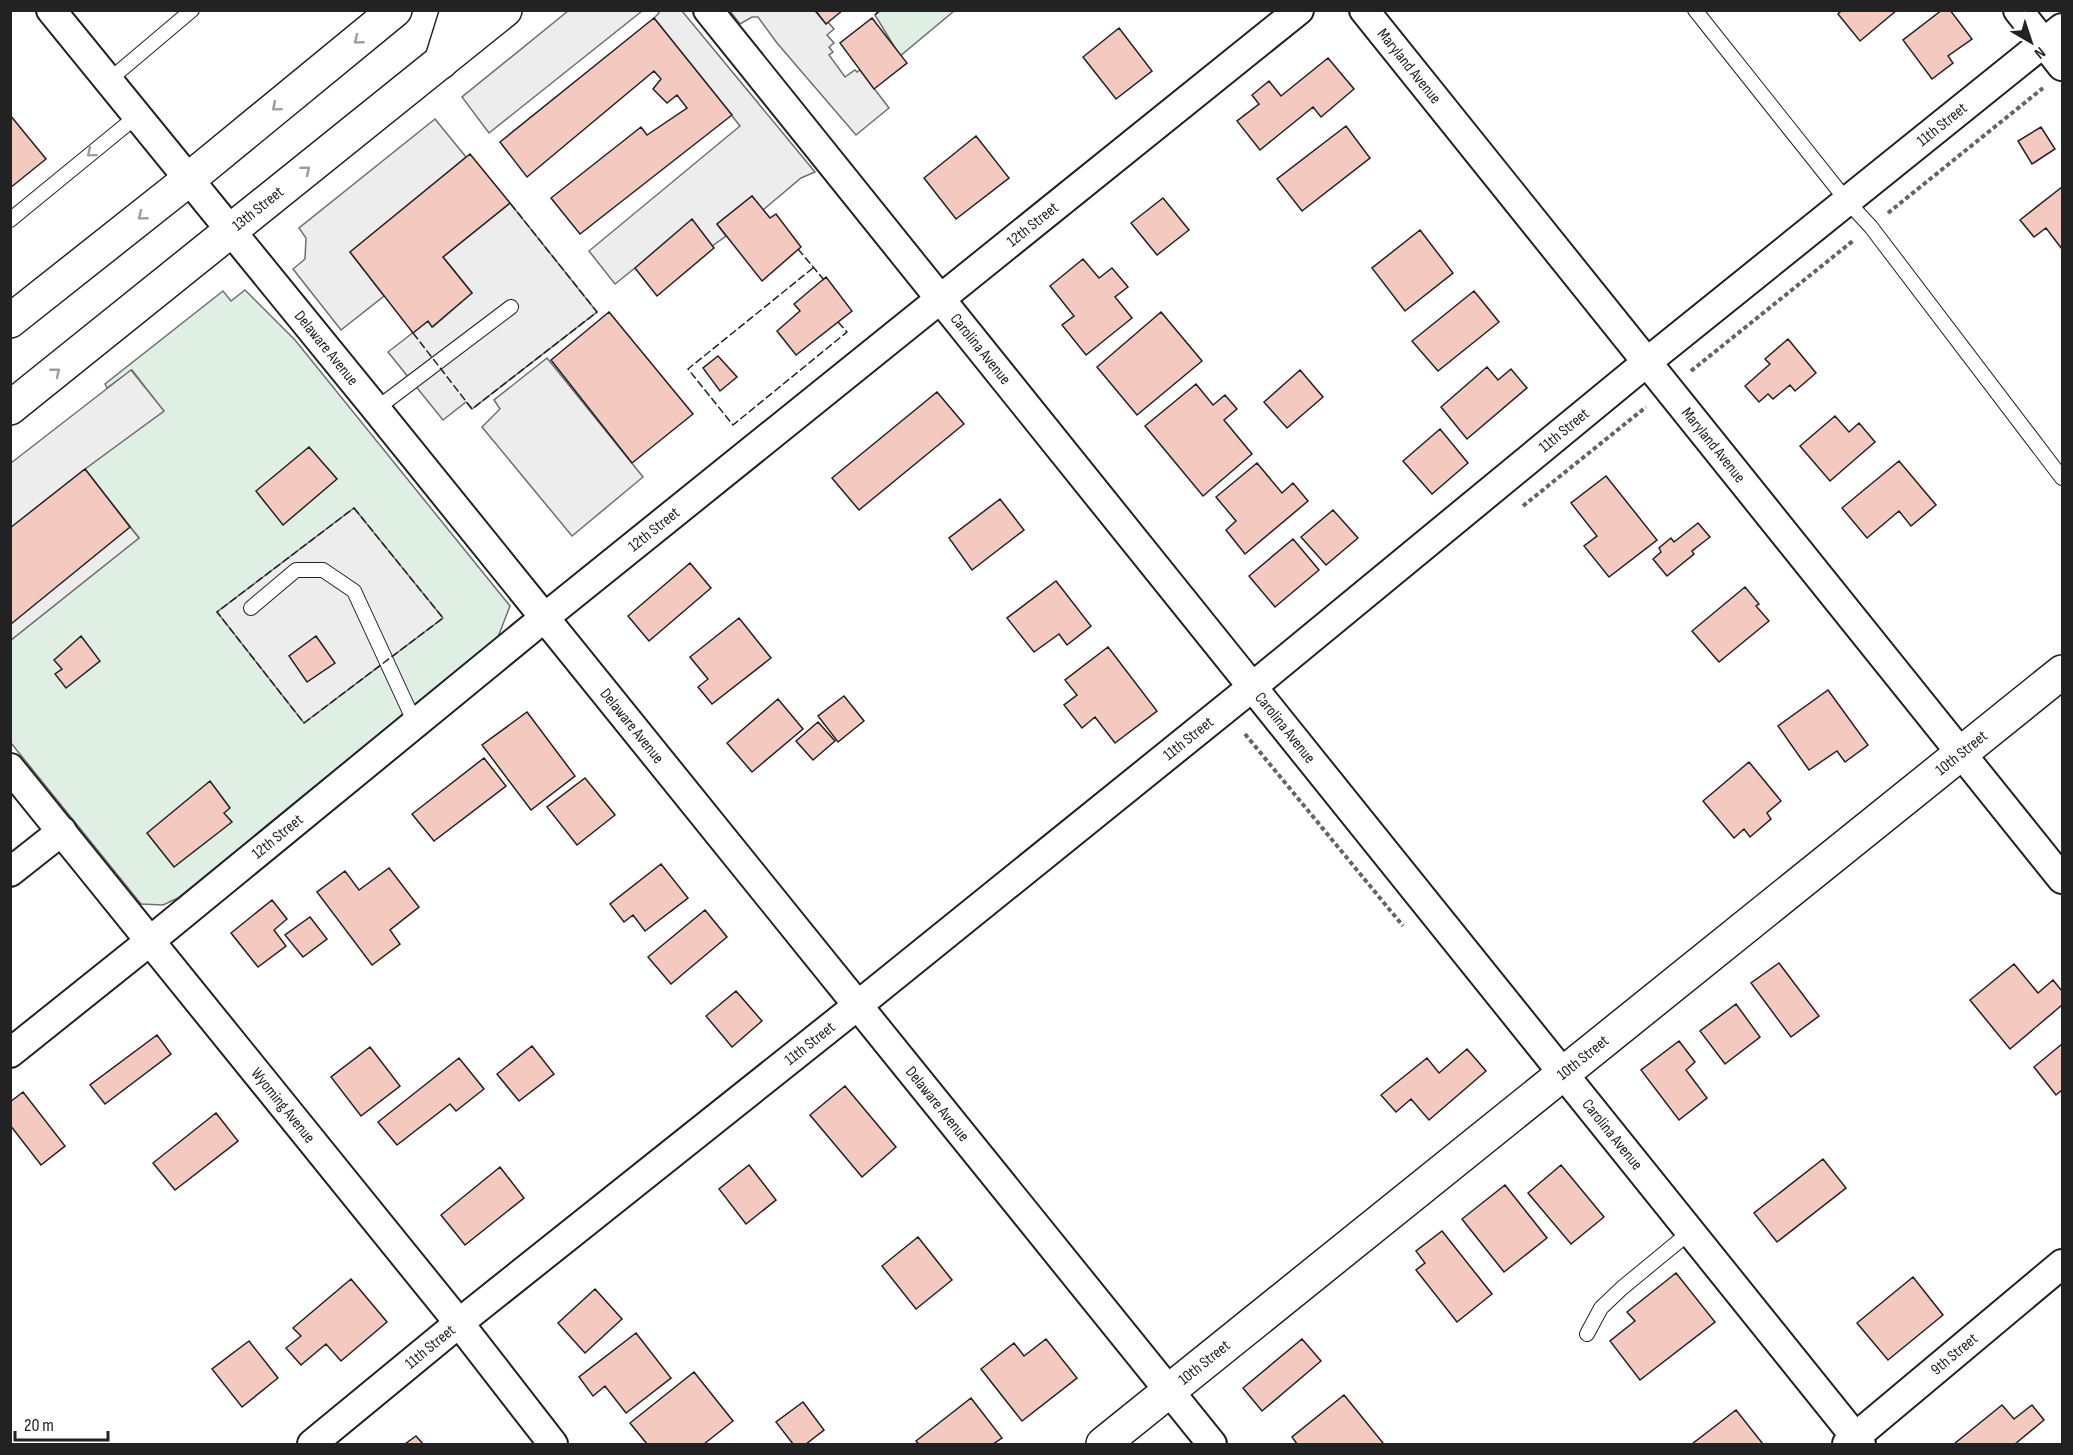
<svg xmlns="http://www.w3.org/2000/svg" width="2073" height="1455" font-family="'Sofia Sans Condensed',sans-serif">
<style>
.green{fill:#e0efe3;stroke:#6f6f6f;stroke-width:1.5}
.parking{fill:#ededed;stroke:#6f6f6f;stroke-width:1.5}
.building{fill:#f3c9c0;stroke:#222;stroke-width:1.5}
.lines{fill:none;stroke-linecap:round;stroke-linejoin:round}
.lane-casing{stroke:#222;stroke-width:16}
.street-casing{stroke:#222;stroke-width:32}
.secondary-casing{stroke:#222;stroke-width:36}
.highway-casing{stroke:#222;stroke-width:36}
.path{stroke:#646464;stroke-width:4;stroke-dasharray:4.5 3;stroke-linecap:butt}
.lane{stroke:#fff;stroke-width:14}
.street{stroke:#fff;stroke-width:28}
.secondary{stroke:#fff;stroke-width:33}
.highway{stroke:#fff;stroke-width:33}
.fence{stroke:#222;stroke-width:1.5;stroke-dasharray:8 3;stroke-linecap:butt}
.oneway{stroke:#9c9c9c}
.labels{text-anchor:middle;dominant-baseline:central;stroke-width:4.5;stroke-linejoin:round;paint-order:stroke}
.street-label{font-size:16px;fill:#222;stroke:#fff}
</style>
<rect width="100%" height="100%" fill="#fff"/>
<path class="green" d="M 880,11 L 954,11 L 900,56 L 875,15 Z
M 245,290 L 295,340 L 510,606 L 498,637 L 178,898 L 163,905 L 141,904 L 11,743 L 11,640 L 139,538 L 85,469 L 163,410 L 132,370 L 107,388 L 105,384 L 223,291 L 231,301 Z"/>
<path class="parking" d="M 568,11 L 642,11 L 489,133 L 462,97 Z
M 658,11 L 682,11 L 815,172 L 801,178 L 763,210 L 752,196 L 717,224 L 726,236 L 712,246 L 635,268 L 615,284 L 589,251 L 740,126 L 654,18 L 659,13 Z
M 730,11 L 815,11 L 826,24 L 828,22 L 834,29 L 827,35 L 834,43 L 829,47 L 833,52 L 829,55 L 845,77 L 855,70 L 857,72 L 860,70 L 889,108 L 856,135 L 777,43 L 758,17 L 752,17 L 740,24 Z
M 435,119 L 466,157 L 350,252 L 384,296 L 341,330 L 293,269 L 305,259 L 306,238 L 299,228 Z
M 510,203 L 597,312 L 472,409 L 466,402 L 443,420 L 388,352 L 428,321 L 433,327 L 472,293 L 443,257 Z
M 547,358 L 643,477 L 572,536 L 482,427 L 500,409 L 494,400 Z
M 131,370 L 164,411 L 85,469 L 11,528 L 11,463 Z
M 354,508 L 443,618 L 304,723 L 217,612 Z
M 130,527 L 139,538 L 11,640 L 10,624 Z"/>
<path class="building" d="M 815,10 L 843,10 L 826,24 Z
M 1842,10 L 1897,10 L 1860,41 L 1838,14 Z
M 1942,10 L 1950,10 L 1972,39 L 1948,56 L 1953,63 L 1932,79 L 1903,40 Z
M 654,18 L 732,115 L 580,234 L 551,198 L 641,127 L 647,135 L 687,108 L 677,95 L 667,103 L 653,89 L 661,79 L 654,71 L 527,177 L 500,142 Z
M 872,18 L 907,63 L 874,89 L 840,43 Z
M 1119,28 L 1152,71 L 1116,99 L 1083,57 Z
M 1328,58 L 1354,89 L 1321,117 L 1313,107 L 1260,150 L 1237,121 L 1259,104 L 1252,95 L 1269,81 L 1281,96 Z
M 10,115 L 46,159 L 10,188 Z
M 1346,126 L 1370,158 L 1302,211 L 1277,179 Z
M 2041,127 L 2055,149 L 2032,164 L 2018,141 Z
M 976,136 L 1009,178 L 956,219 L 924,178 Z
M 470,154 L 510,203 L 443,257 L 472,293 L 432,327 L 428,321 L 413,333 L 350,252 Z
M 2062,187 L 2062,249 L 2046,228 L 2034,237 L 2020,220 Z
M 752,196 L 770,218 L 776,214 L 801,247 L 762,281 L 717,224 Z
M 1163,198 L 1189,230 L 1157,255 L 1131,223 Z
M 692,219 L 714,248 L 657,296 L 635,268 Z
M 1420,230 L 1453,273 L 1405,311 L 1372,268 Z
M 1083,259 L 1099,278 L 1112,268 L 1128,287 L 1115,297 L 1132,318 L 1086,355 L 1062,325 L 1074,316 L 1050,286 Z
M 826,277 L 852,311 L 796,355 L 777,331 L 800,311 L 794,304 Z
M 1474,291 L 1499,322 L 1438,371 L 1412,341 Z
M 609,312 L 693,414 L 632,463 L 551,360 Z
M 1161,312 L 1202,361 L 1137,415 L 1097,367 Z
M 1788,339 L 1816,373 L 1795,391 L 1790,385 L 1773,399 L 1768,394 L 1759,402 L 1745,386 L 1770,364 L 1765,359 Z
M 718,356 L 737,377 L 720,391 L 703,368 Z
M 1487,367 L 1498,380 L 1511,369 L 1527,388 L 1467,439 L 1441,407 Z
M 1300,370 L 1323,397 L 1287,428 L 1264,402 Z
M 1196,384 L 1213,405 L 1225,395 L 1237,409 L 1224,420 L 1252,454 L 1203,496 L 1145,426 Z
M 937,392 L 964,424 L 859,510 L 832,478 Z
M 1835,416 L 1849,432 L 1859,423 L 1875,442 L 1830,481 L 1800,446 Z
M 1440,429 L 1468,463 L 1432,494 L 1403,461 Z
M 309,447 L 337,479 L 283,525 L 256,491 Z
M 1899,461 L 1936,505 L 1911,526 L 1899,511 L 1867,538 L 1842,508 Z
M 1257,463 L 1282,493 L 1293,483 L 1308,501 L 1245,554 L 1226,530 L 1236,521 L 1216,497 Z
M 85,469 L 130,527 L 11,624 L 10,528 Z
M 1606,476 L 1657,540 L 1609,577 L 1584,546 L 1597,536 L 1571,503 Z
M 1000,499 L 1024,530 L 972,570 L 949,538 Z
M 1333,510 L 1358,538 L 1326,565 L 1301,537 Z
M 1698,523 L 1710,537 L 1692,551 L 1694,554 L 1667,576 L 1653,559 L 1661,552 L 1659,548 L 1671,538 L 1674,542 Z
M 1293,539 L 1319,570 L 1275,607 L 1249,576 Z
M 690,563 L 711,588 L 649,641 L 628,616 Z
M 1056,581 L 1091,626 L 1067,645 L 1059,634 L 1034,652 L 1007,618 Z
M 1745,587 L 1759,604 L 1756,606 L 1769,621 L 1719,662 L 1692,631 Z
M 739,618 L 771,658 L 712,704 L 698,687 L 708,679 L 690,657 Z
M 81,636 L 100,661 L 66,688 L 55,674 L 62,669 L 54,660 Z
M 316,636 L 335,663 L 307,682 L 289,656 Z
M 1108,647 L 1157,711 L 1115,743 L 1095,717 L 1082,728 L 1064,705 L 1077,695 L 1065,680 Z
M 1828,690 L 1868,745 L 1845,762 L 1837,751 L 1809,770 L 1778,726 Z
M 844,696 L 864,721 L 838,742 L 818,716 Z
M 778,699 L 803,729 L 752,772 L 727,743 Z
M 527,712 L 575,776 L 531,810 L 482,745 Z
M 818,722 L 835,741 L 813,760 L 796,741 Z
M 484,758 L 506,786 L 434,841 L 412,814 Z
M 1749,762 L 1781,801 L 1767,813 L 1771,819 L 1750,837 L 1744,829 L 1734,838 L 1703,801 Z
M 585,778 L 615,815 L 577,845 L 547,807 Z
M 210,781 L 230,808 L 224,813 L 232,822 L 174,867 L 147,833 Z
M 661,864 L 688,898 L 645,931 L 633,915 L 624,922 L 610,904 Z
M 389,868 L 419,907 L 390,930 L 400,944 L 372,965 L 317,892 L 345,871 L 359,890 Z
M 272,900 L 287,919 L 274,930 L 286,946 L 258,967 L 231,933 Z
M 705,910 L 727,937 L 671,984 L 648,957 Z
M 310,917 L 327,939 L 303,957 L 285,935 Z
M 1779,963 L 1819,1016 L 1791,1037 L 1751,983 Z
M 2014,964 L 2038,993 L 2053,980 L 2062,991 L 2062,1005 L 2010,1049 L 1970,1000 Z
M 736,991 L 762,1021 L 732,1047 L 706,1016 Z
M 1736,1004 L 1760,1037 L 1725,1064 L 1700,1031 Z
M 157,1035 L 171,1054 L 105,1104 L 90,1085 Z
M 1679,1041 L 1695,1062 L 1686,1070 L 1707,1098 L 1679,1120 L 1641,1070 Z
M 2062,1044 L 2062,1090 L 2056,1095 L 2034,1067 Z
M 532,1046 L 554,1074 L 519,1101 L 497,1074 Z
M 370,1047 L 400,1086 L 361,1116 L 331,1077 Z
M 1467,1049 L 1486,1071 L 1429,1120 L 1411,1099 L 1396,1112 L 1381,1095 L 1427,1058 L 1439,1073 Z
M 459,1058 L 484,1089 L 456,1111 L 450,1104 L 397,1145 L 378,1122 Z
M 845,1086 L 896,1147 L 862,1177 L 810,1115 Z
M 23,1092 L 65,1146 L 41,1165 L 10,1125 L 10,1102 Z
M 216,1113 L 238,1141 L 175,1190 L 153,1163 Z
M 1823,1159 L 1846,1188 L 1777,1242 L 1754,1213 Z
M 749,1165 L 776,1200 L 746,1224 L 719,1189 Z
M 1561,1165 L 1604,1217 L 1571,1244 L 1528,1193 Z
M 500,1167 L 524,1198 L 465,1245 L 441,1215 Z
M 1505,1185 L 1547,1238 L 1504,1272 L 1462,1219 Z
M 1442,1231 L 1492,1294 L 1457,1322 L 1416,1270 L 1425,1263 L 1416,1251 Z
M 918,1237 L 952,1280 L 916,1309 L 882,1266 Z
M 1676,1273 L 1715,1322 L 1640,1380 L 1610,1341 L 1635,1321 L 1627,1312 Z
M 1913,1277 L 1943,1315 L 1888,1360 L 1857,1323 Z
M 351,1279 L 387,1322 L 341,1361 L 326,1344 L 301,1365 L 286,1348 L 301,1336 L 293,1328 Z
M 595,1289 L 622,1319 L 585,1353 L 558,1323 Z
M 636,1333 L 671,1378 L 626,1413 L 605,1386 L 593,1396 L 579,1377 Z
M 1046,1339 L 1077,1378 L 1022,1421 L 981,1369 L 1014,1343 L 1024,1356 Z
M 1302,1339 L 1321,1361 L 1262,1411 L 1243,1388 Z
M 249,1341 L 278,1378 L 242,1407 L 212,1369 Z
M 694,1372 L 733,1421 L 704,1444 L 647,1444 L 630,1423 Z
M 1344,1395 L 1383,1443 L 1381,1444 L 1297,1444 L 1292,1437 Z
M 971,1398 L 1002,1438 L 993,1444 L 919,1444 L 916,1441 Z
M 803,1402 L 824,1430 L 806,1444 L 793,1444 L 776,1422 Z
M 2002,1405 L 2014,1419 L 2032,1405 L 2044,1420 L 2015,1444 L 1954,1444 Z
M 1736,1410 L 1763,1444 L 1692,1444 Z
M 416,1436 L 423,1444 L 405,1444 Z"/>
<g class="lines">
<g class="lane-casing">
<path id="lane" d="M 1695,10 L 1847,201 L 1871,227 L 2062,478
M 108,81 L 192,10
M 10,220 L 137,116
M 376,409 L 511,307
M 251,608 L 296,570 L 323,570 L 354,591 L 415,723
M 1587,1334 L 1601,1308 L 1622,1288 L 1690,1232"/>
</g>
<g class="street-casing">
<g id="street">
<path id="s1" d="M 51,10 L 376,409 L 1212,1444"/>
<path id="s2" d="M 708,10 L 1861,1444"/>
<path id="s3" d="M 1364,10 L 2062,879"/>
<path d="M 2018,10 L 2062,66"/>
<path id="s4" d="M 10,768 L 459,1323 L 553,1444"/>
<path d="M 10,872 L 62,831"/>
<path id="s5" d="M 10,1053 L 150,941 L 544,618 L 1299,10"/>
<path id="s6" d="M 312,1444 L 459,1323 L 857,1006 L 1251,688 L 1647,362 L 2062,28"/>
<path id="s7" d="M 1847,1444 L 2062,1264"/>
</g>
</g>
<g class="secondary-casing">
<g id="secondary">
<path id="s8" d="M 1103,1444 L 2062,672"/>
</g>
</g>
<g class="highway-casing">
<g id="highway">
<path d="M 441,62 L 456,14 L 460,10"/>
<path d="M 10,321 L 188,180 L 395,10"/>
<path id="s9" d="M 10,408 L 505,10"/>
</g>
</g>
<path class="path" d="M 1888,213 L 2043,88
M 1691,371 L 1854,240
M 1523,506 L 1646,407
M 1245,734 L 1403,926"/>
<use href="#lane" class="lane"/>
<use href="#street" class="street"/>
<use href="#secondary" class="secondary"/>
<use href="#highway" class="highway"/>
<path class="fence" d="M 875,15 L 880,10
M 798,249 L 824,280
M 813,268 L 688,369 L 733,425 L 847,332 L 838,322
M 413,333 L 472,409 L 597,312 L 510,203
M 354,508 L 443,618 L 304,723 L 217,612 Z"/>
</g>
<defs><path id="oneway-chevron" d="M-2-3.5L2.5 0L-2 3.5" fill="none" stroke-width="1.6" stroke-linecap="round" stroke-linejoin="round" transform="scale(1.5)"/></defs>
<g class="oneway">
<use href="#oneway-chevron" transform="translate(358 40) rotate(141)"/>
<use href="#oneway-chevron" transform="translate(276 107) rotate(140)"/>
<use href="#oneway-chevron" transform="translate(91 153) rotate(140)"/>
<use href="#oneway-chevron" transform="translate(306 170) rotate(-39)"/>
<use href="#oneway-chevron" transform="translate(142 216) rotate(141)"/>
<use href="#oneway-chevron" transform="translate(56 372) rotate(-39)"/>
</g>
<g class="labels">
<g class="street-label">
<text stroke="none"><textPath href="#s3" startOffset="72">Maryland Avenue</textPath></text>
<text stroke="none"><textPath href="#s6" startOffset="2097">11th Street</textPath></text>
<text stroke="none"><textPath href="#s9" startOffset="318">13th Street</textPath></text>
<text stroke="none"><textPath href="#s5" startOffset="1316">12th Street</textPath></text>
<text stroke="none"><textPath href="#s1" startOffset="436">Delaware Avenue</textPath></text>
<text stroke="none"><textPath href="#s2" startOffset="435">Carolina Avenue</textPath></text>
<text stroke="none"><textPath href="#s6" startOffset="1611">11th Street</textPath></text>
<text stroke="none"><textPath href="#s3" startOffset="558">Maryland Avenue</textPath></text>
<text stroke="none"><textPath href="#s5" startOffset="830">12th Street</textPath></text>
<text stroke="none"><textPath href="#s1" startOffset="922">Delaware Avenue</textPath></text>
<text stroke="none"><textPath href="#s2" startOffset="921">Carolina Avenue</textPath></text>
<text stroke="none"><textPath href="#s6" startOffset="1125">11th Street</textPath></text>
<text stroke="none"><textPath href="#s8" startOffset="1102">10th Street</textPath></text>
<text stroke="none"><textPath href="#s5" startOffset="344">12th Street</textPath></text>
<text stroke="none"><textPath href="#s6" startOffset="639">11th Street</textPath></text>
<text stroke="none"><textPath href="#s8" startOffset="616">10th Street</textPath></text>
<text stroke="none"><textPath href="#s4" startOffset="434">Wyoming Avenue</textPath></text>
<text stroke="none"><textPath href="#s1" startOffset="1408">Delaware Avenue</textPath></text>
<text stroke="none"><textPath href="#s2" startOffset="1443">Carolina Avenue</textPath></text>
<text stroke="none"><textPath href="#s6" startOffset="153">11th Street</textPath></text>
<text stroke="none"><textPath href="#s7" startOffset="140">9th Street</textPath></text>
<text stroke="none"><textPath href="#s8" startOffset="130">10th Street</textPath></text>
</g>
</g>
<rect width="2073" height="1455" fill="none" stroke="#222222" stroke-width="24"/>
<g transform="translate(2031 42) rotate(141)" stroke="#ffffff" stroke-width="4.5" paint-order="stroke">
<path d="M0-4.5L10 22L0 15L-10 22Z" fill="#222222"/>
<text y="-9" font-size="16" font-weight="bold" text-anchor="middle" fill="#222222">N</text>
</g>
<path d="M15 1431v9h93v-9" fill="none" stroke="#222222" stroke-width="3"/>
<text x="24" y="1431" font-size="18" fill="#222222" stroke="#ffffff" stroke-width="4.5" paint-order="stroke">20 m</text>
</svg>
